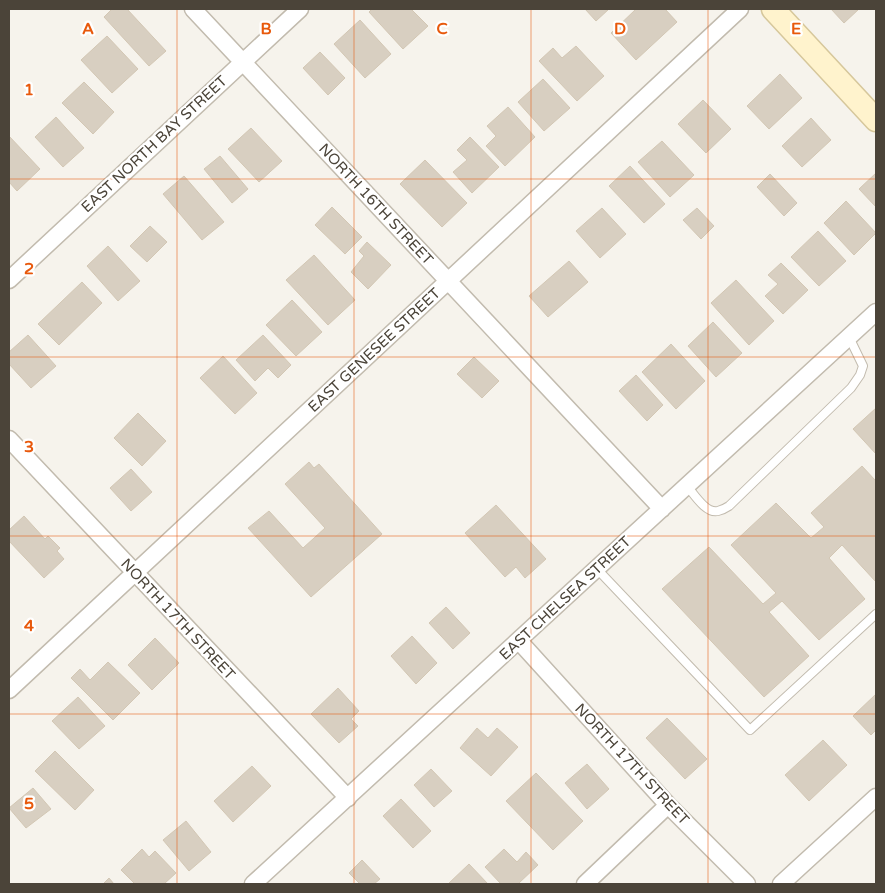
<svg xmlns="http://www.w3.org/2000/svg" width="885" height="893" font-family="'Varela Round',sans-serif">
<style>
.building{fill:#d8cfc1;stroke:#d3c7b4}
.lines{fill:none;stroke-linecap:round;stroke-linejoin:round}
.lane-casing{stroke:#c2bbae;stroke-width:10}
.street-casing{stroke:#c2bbae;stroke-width:19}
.secondary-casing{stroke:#d6c79b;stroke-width:25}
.lane{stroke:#fff;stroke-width:8}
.street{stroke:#fff;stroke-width:16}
.secondary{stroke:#fff3cd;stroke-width:22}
.grid{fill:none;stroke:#e8590c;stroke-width:1;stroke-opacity:0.55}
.labels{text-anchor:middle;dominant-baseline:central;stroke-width:4.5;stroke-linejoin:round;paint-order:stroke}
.street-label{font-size:15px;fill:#4b4439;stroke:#fff}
.grid-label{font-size:16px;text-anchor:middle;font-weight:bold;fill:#e8590c;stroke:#fff;stroke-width:4.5;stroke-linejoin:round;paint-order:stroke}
</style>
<rect width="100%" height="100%" fill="#f6f3ec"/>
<path class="building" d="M 112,9 L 127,9 L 166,51 L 149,66 L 104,17 Z
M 372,9 L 411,9 L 428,26 L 403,49 L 369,12 Z
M 585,9 L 609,9 L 596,21 Z
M 636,9 L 665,9 L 677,22 L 636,60 L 611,33 Z
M 831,9 L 859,9 L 844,23 Z
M 360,20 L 391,54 L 365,78 L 334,44 Z
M 107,36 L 138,69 L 112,93 L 81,60 Z
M 576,46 L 604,76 L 577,101 L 539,61 L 553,48 L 562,58 Z
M 320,52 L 345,78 L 328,95 L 303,68 Z
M 780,74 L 802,98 L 769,129 L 747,106 Z
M 543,79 L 570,108 L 544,131 L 518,102 Z
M 84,82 L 114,112 L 93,134 L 62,103 Z
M 703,100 L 731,129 L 706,153 L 678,124 Z
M 508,107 L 535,137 L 505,166 L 486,146 L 496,136 L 487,126 Z
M 56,117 L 84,148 L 63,167 L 35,137 Z
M 811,118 L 831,140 L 802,167 L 782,146 Z
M 251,128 L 282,161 L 259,182 L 228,149 Z
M 9,136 L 40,169 L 17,191 L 9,182 Z
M 470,137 L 499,167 L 472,193 L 453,172 L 467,160 L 457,150 Z
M 662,141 L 694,175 L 670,197 L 638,162 Z
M 220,156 L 248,189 L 232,203 L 204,169 Z
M 425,160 L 467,203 L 442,227 L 400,184 Z
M 630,166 L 665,204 L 644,223 L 609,186 Z
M 876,173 L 876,207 L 859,189 Z
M 770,174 L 797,203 L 784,216 L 757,187 Z
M 184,176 L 224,222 L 202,240 L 163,194 Z
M 846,201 L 876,233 L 854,255 L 824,223 Z
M 332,207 L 362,237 L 345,254 L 315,225 Z
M 602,208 L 626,234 L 600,258 L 576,231 Z
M 697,208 L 714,226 L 701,239 L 683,220 Z
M 150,226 L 167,242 L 147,262 L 130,246 Z
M 818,231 L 846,261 L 819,286 L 791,257 Z
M 367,242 L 391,265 L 368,289 L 351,272 L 364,256 L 359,251 Z
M 108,246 L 140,281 L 118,301 L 87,266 Z
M 314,255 L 355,300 L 328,325 L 286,280 Z
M 569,261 L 588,282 L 548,317 L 529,296 Z
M 781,263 L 808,290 L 783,314 L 765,296 L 778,284 L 768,275 Z
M 736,280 L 774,321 L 749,345 L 711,303 Z
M 82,282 L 102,303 L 59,345 L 38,324 Z
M 292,300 L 322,332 L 296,356 L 266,325 Z
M 713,322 L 742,353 L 716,377 L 688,346 Z
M 28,335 L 56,366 L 31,388 L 9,364 L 9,352 Z
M 263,335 L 291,365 L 278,378 L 268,368 L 255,381 L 236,360 Z
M 671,344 L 705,381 L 676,409 L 642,372 Z
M 223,356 L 257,393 L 235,414 L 200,378 Z
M 474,357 L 499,381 L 482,398 L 457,374 Z
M 636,375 L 663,405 L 647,421 L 619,391 Z
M 876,408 L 876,454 L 853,429 Z
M 138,413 L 166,441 L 142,466 L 114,438 Z
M 309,462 L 314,468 L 319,464 L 382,534 L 311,597 L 248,528 L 269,511 L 303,548 L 325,528 L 285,484 Z
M 862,466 L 875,480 L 876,479 L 876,582 L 842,545 L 829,558 L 865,599 L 819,640 L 782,601 L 769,612 L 809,656 L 764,697 L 662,589 L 709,547 L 763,604 L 776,593 L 731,545 L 776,503 L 811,538 L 824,527 L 811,513 Z
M 131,469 L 152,492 L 131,511 L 110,488 Z
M 496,505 L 546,559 L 525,578 L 516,567 L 505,577 L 465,533 Z
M 24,516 L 45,539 L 48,536 L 60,548 L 57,551 L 64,559 L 44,578 L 9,541 L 9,530 Z
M 446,607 L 470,633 L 453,649 L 429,623 Z
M 412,636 L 437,663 L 416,684 L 391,656 Z
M 155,638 L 179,663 L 152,690 L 128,665 Z
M 108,662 L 140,693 L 113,720 L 71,678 L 80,669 L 90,680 Z
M 338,688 L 359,711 L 351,719 L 358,726 L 339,743 L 311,714 Z
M 876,694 L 876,730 L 871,735 L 853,716 Z
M 78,697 L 105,726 L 79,749 L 52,721 Z
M 667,718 L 707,759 L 685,779 L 646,738 Z
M 477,728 L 488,738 L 497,728 L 518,747 L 491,776 L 460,748 Z
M 823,740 L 847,765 L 809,801 L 785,775 Z
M 55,751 L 94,790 L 75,810 L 35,771 Z
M 587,764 L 609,789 L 587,809 L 565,783 Z
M 252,766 L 271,786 L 233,822 L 214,801 Z
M 431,769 L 452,791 L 434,807 L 414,785 Z
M 536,773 L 583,821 L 553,850 L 506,801 Z
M 33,788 L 51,809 L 26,828 L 9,808 Z
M 401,799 L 431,831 L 413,848 L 383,816 Z
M 186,821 L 211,852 L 189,871 L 163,840 Z
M 142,849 L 149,857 L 155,851 L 176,873 L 164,884 L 135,884 L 121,870 Z
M 504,849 L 517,862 L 526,852 L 538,865 L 518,884 L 501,884 L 485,867 Z
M 362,860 L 380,879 L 374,884 L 360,884 L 349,873 Z
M 469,864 L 488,884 L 448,884 Z
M 109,878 L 114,884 L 103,884 Z"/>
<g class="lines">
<g class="lane-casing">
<path id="lane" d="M 687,486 C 694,494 706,514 718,511 C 722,510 726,508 729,506 L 851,388 L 860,375 L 863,366 L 849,337
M 597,569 L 750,730 L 876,614"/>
</g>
<g class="street-casing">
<path id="street" d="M 193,9 L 662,509
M 9,280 L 300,9
M 9,439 L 348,798
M 519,641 L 668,805 L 747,884
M 9,690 L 740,9
M 253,884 L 876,312
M 585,884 L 668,805
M 781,884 L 876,797"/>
</g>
<g class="secondary-casing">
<path id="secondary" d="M 773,9 L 876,120"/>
</g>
<use href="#lane" class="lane"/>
<use href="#street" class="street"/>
<use href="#secondary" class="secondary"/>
</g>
<path class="grid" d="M 177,9 L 177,884M 354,9 L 354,884M 531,9 L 531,884M 708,9 L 708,884M 9,179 L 876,179M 9,357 L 876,357M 9,536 L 876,536M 9,714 L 876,714"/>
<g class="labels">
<g class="street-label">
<text transform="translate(154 144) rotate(-43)">EAST NORTH BAY STREET</text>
<text transform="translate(376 204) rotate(47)">NORTH 16TH STREET</text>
<text transform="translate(374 350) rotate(-43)">EAST GENESEE STREET</text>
<text transform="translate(565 598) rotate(-43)">EAST CHELSEA STREET</text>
<text transform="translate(178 619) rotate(47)">NORTH 17TH STREET</text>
<text transform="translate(632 764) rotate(47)">NORTH 17TH STREET</text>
</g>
</g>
<g class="grid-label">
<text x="88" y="34">A</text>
<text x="266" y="34">B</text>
<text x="442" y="34">C</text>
<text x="620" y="34">D</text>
<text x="796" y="34">E</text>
<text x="29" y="95">1</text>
<text x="29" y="274">2</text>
<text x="29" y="452">3</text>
<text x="29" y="631">4</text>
<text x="29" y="809">5</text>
</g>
<rect width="885" height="893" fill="none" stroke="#4b4439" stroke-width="20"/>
</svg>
